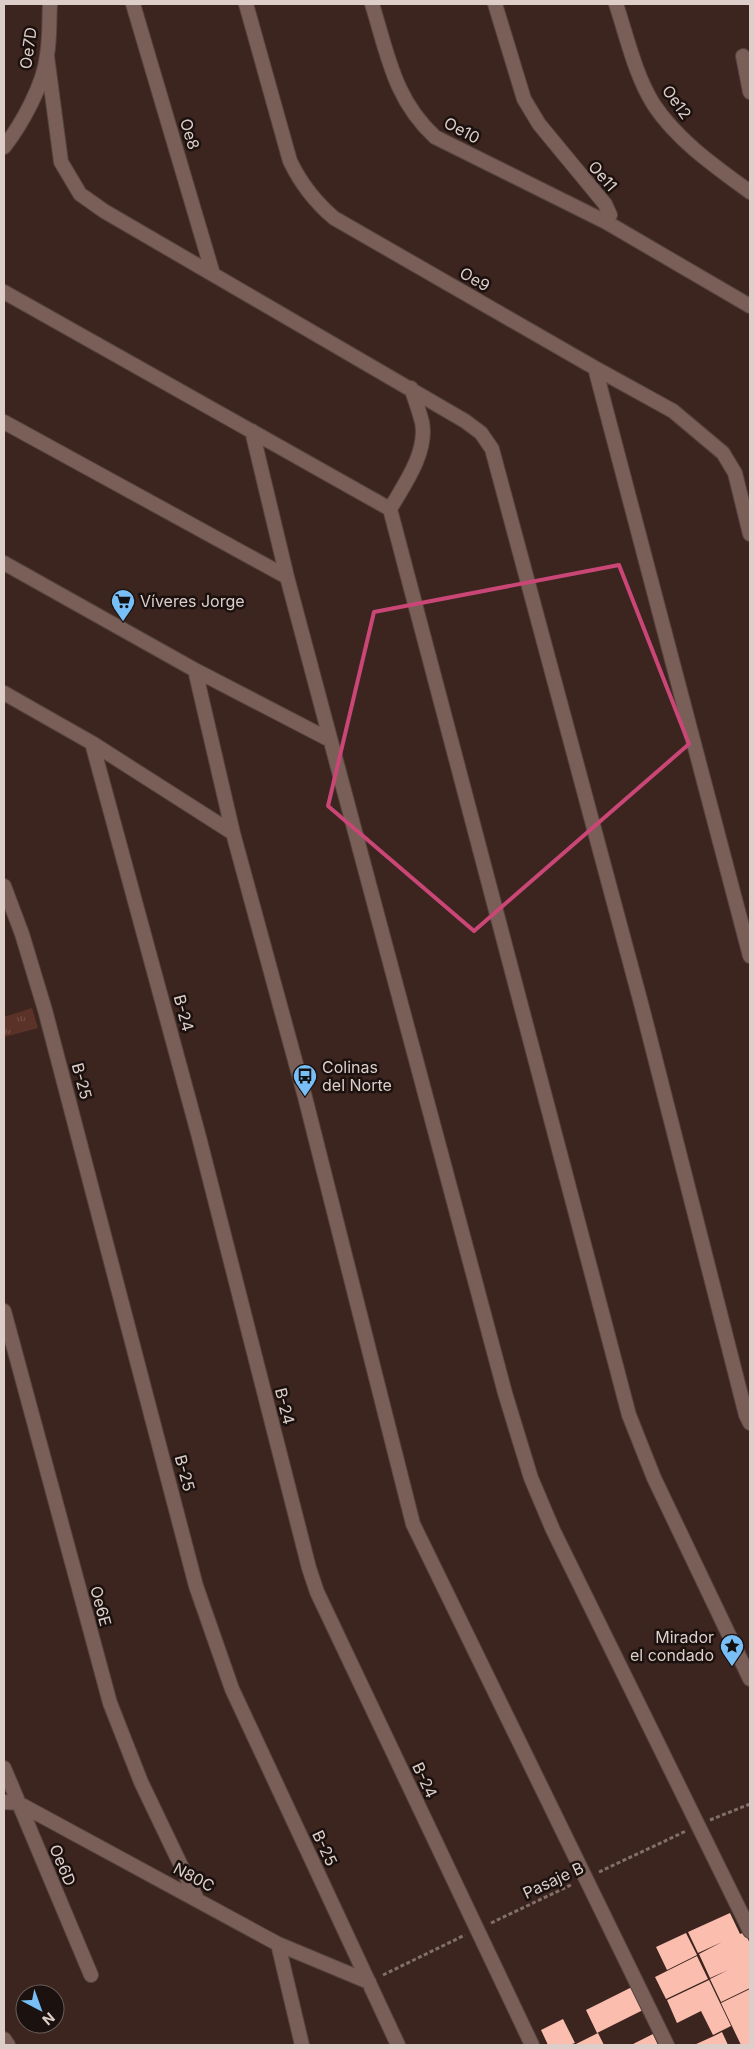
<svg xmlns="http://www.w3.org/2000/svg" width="754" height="2049" font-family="Inter,sans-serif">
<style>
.park{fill:url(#park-tufts)}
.building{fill:#fbbeae}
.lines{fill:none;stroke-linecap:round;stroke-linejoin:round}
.street-casing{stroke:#56433e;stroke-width:16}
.path{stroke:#826f69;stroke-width:3;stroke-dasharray:4 2.5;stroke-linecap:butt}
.street{stroke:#795f57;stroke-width:14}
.marked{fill:none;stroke:#c94676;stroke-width:4;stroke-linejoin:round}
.labels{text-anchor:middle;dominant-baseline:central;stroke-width:5;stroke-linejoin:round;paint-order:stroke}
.street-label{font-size:16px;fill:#ddcec9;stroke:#1b110e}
.poi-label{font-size:16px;fill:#ddcec9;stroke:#1b110e;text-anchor:start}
</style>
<defs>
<pattern id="park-tufts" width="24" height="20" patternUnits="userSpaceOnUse" patternTransform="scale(1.25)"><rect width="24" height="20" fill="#5a3227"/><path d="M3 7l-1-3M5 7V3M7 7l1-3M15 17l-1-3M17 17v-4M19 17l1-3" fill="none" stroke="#714e45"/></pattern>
</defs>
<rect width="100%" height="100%" fill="#3c251f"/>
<path class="park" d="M 32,1008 L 38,1028 L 4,1037 L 4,1017 Z"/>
<path class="building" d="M 730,1913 L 740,1934 L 745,1932 L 750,1944 L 750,1988 L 721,2002 L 710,1979 L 728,1970 L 710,1978 L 699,1954 L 722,1942 L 698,1953 L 688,1932 Z
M 686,1933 L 697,1955 L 667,1970 L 656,1947 Z
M 697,1956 L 708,1979 L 666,1999 L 655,1977 Z
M 709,1980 L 731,2026 L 713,2035 L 701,2011 L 677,2023 L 667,2000 Z
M 632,1987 L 643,2010 L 597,2033 L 586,2010 Z
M 750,1989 L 750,2045 L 741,2045 L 721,2003 Z
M 563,2019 L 575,2043 L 569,2045 L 548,2045 L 541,2030 Z
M 722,2032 L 728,2045 L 694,2045 L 714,2036 Z
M 598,2033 L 604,2045 L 574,2045 Z
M 653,2034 L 658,2045 L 631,2045 Z"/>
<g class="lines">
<g class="street-casing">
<path id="street" d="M 133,4 L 213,274
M 246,4 L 290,161 C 301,184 314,201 334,218 L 595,368 L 673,411 L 723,453 L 735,473 L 750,534
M 372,4 C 388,55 394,99 435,137 L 606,222 L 750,306
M 495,4 L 524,99 L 539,124 L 605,204 L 610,215 L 606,222
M 616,4 C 627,37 635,75 654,105 C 678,141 716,167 750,192
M 47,56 L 61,162 L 80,194 L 104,211 L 465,421 L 481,433 L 492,449 L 642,1007 L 746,1415 L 750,1423
M 743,56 L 750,92
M 4,147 C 22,124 44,84 47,55 C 50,38 49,21 50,4
M 4,292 L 390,509
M 595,368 L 750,956
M 411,388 C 415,399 419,411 422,422 C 428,452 404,485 390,509 L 629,1415 L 654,1478 L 750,1679
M 4,422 L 287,577
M 252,431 L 287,577 L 505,1393 L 531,1478 L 553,1530 L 750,1931
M 4,563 L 195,670 L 330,740
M 195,670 L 233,833 L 305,1097 L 413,1524 L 667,2045
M 4,693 L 92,743 L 233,833
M 92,743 L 199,1137 L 309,1568 L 317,1592 L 532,2045
M 4,886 L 22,934 L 45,1010 L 196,1586 L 232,1689 L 398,2045
M 4,1311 L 110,1703 L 141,1782 L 197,1899
M 4,1768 L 91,1975
M 4,1802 L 18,1803 L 278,1944 L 369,1982
M 278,1944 L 302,2045
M 4,2039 L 8,2045"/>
</g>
<path class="path" d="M 710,1820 L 750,1804
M 599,1872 L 686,1831
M 491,1923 L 573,1884
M 383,1975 L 465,1935"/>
<use href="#street" class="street"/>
</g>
<path class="marked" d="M 619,565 L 689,744 L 474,931 L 328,806 L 374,612 Z"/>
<defs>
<g id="supermarket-pin" transform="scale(1.25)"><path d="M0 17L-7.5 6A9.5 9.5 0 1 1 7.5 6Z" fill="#78bff7" stroke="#1b110e"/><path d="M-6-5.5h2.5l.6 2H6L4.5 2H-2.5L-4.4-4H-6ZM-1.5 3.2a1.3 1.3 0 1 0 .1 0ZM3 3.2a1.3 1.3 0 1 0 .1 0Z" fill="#111"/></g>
<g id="bus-pin" transform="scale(1.25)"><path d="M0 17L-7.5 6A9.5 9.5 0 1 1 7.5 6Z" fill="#78bff7" stroke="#1b110e"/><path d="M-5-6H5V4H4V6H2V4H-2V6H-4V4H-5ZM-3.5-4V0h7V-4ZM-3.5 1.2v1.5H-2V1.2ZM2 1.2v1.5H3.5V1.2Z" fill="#111"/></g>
<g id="sight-pin" transform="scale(1.25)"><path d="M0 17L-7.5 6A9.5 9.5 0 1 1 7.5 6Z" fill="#78bff7" stroke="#1b110e"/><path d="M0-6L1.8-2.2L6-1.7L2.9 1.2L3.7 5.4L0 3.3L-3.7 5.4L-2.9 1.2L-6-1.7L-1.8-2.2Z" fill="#111"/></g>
</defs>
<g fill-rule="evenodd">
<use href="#supermarket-pin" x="123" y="601"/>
<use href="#bus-pin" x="305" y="1076"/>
<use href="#sight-pin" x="732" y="1646"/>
</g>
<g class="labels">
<g class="street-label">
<text transform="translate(28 48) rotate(-82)">Oe7D</text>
<text transform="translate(677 102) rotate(54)">Oe12</text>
<text transform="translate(462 130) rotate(28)">Oe10</text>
<text transform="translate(190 134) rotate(73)">Oe8</text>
<text transform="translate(603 176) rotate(49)">Oe11</text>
<text transform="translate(475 279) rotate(30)">Oe9</text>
<text transform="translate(184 1013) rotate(75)">B-24</text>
<text transform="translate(82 1081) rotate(75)">B-25</text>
<text transform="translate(285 1406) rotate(76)">B-24</text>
<text transform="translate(185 1473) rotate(75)">B-25</text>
<text transform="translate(101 1606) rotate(75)">Oe6E</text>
<text transform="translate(425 1780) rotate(65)">B-24</text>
<text transform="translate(325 1848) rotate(65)">B-25</text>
<text transform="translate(63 1865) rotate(67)">Oe6D</text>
<text transform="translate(194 1877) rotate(28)">N80C</text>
<text transform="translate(553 1880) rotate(-25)">Pasaje B</text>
</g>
<g class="poi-label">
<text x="140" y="601">Víveres Jorge</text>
<text x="322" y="1067">Colinas<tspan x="322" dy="18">del Norte</tspan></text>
<text x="714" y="1637" text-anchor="end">Mirador<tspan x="714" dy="18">el condado</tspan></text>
</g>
</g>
<rect width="754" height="2049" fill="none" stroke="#ddcec9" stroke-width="10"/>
<g transform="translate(40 2009) rotate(139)"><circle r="24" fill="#1b110e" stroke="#695d59"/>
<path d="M0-4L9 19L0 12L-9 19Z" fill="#78bff7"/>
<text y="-8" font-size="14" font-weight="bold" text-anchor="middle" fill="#ddcec9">N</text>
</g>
</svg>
